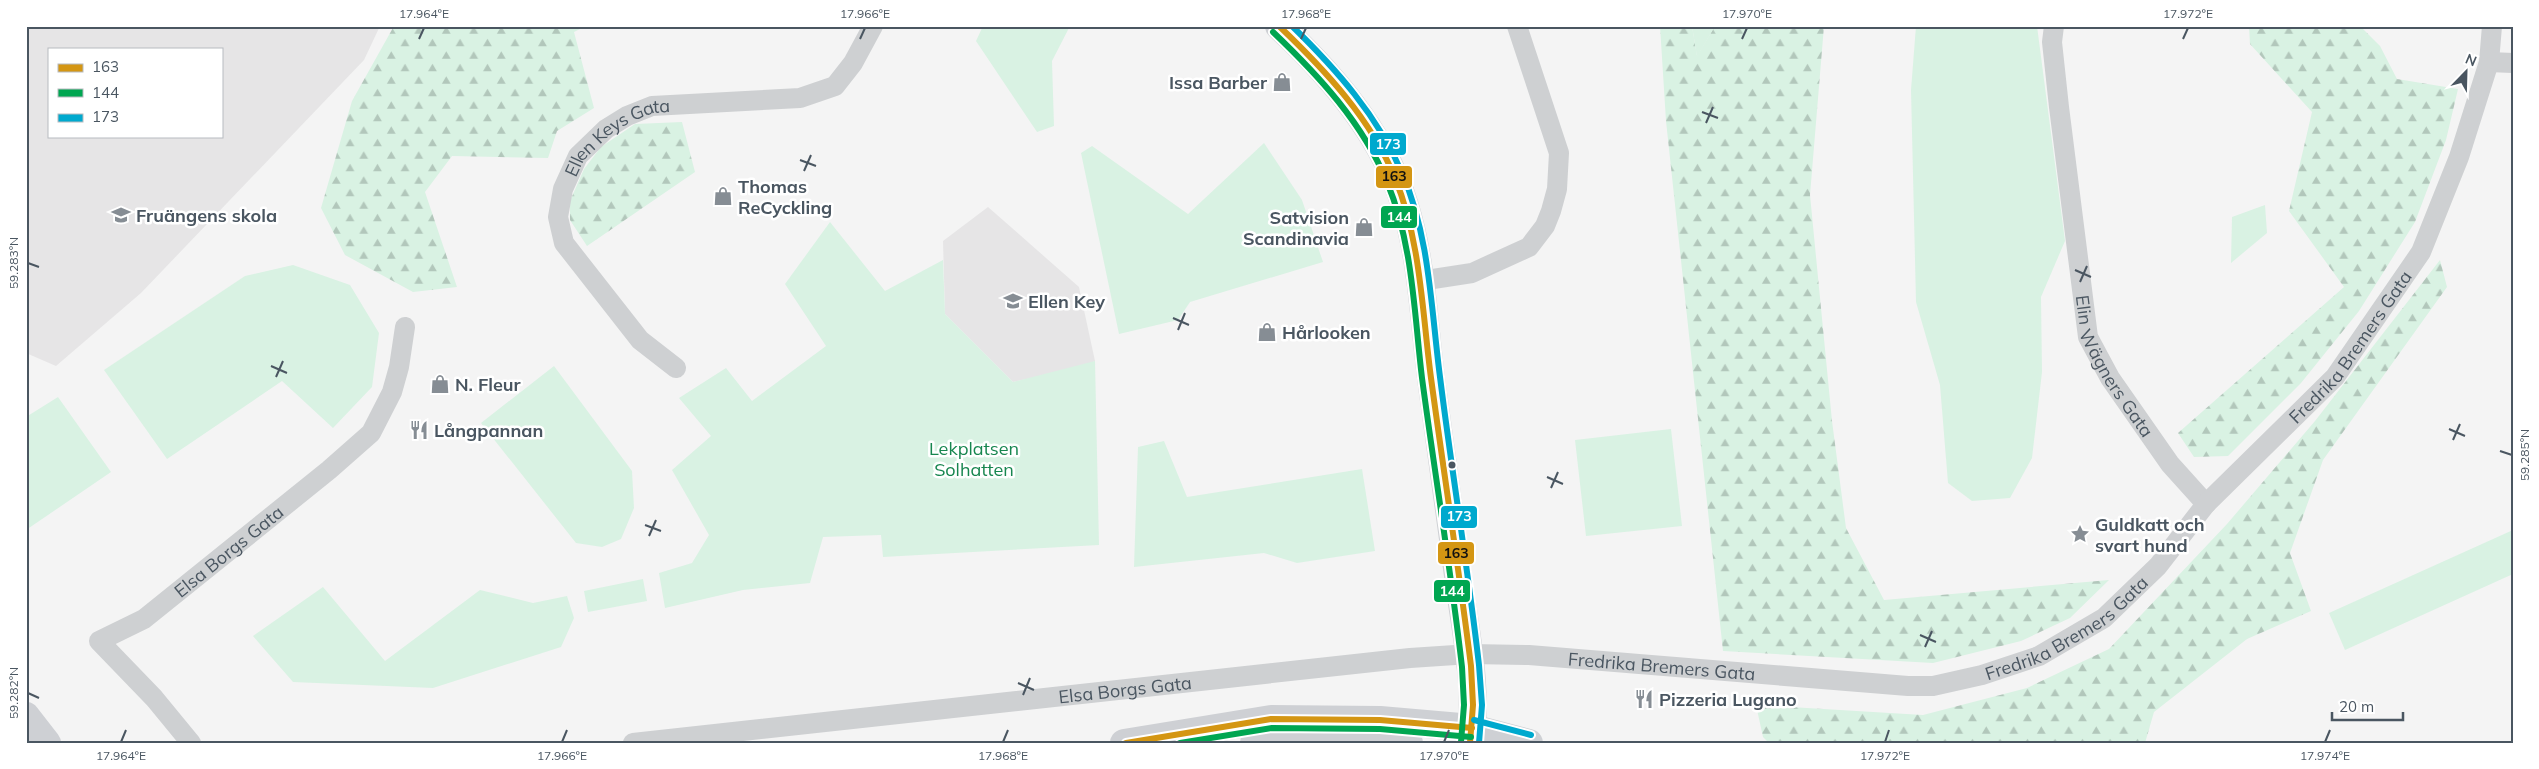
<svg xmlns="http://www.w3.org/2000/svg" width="2539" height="769" font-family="Mulish,sans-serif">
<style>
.education{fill:#e6e5e6;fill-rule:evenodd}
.forest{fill:url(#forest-firs)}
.park{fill:#d9f2e3}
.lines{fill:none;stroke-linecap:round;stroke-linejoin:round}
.street{stroke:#ced0d2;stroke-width:20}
.secondary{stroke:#ced0d4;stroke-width:28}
.bus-1-casing{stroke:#fff;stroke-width:10}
.bus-2-casing{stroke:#fff;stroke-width:10}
.bus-3-casing{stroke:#fff;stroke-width:10}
.bus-1{stroke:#d49613;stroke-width:6}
.bus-2{stroke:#00a651;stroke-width:6}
.bus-3{stroke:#00a9ce;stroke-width:6}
.ticks{fill:none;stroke:#4a5661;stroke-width:2}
.bus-dot{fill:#4a5661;stroke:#fff;stroke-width:2}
.labels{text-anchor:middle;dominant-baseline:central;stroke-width:5;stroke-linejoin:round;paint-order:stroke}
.poi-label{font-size:18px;font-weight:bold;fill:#4a5661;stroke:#fff;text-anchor:start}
.street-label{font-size:18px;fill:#4a5661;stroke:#fff}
.park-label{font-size:18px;fill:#17864f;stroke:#fff}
.line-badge{stroke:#fff;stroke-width:2}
.badge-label{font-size:14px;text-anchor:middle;font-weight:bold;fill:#fff}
.pale-badge-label{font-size:14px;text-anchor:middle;font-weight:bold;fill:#111}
.neatline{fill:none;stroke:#4a5661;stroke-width:2}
.ticks-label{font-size:12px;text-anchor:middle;fill:#4a5661}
</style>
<defs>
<pattern id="forest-firs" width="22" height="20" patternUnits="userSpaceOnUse" patternTransform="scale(1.25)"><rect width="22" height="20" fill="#d9f2e3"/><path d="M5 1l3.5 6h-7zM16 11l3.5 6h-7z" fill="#b2c7bb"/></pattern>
</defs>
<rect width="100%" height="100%" fill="#f4f4f4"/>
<path class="education" d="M 26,26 L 380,26 L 364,60 L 141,293 L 56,366 L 26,353 ZM 49,49 L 221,49 L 221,136 L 49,136 Z
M 988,207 L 1079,287 L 1095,361 L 1083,367 L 1013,382 L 945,314 L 943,241 Z"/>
<path class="forest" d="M 394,26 L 586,26 L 574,32 L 594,108 L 557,131 L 548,158 L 452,156 L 425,192 L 457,287 L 413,292 L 345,255 L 321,208 L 352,101 Z
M 1660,26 L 1692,26 L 1697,56 L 1715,26 L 1824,26 L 1810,195 L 1832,421 L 1846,528 L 1884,600 L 2109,580 L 2070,618 L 2021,641 L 1933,663 L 1723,651 L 1666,121 Z
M 2249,26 L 2360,26 L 2380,46 L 2397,79 L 2458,89 L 2446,140 L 2415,222 L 2359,311 L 2301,383 L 2228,456 L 2194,457 L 2178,433 L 2344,287 L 2289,211 L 2312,112 L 2250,44 Z
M 682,122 L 695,172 L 587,246 L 570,220 L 570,201 L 584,169 L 601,147 L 635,124 Z
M 2440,260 L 2447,287 L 2323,460 L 2290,553 L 2311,611 L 2247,639 L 2154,712 L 2145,743 L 1769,743 L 1763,737 L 1756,705 L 1923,715 L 2027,688 L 2109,649 L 2227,524 L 2315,421 Z"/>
<path class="park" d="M 983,26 L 1070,26 L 1052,61 L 1054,126 L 1037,132 L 976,41 Z
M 1692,26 L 1715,26 L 1697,57 Z
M 1916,26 L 2037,26 L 2065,241 L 2041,297 L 2042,372 L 2032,458 L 2010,498 L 1972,501 L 1948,483 L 1940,385 L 1916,302 L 1911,90 Z
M 1264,143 L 1302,200 L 1323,262 L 1190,302 L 1178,320 L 1119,334 L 1081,153 L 1092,146 L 1188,214 Z
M 2265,205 L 2267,233 L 2231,263 L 2232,217 Z
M 830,222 L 885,291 L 943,260 L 945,314 L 1013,382 L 1095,361 L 1099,545 L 883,557 L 881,535 L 823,537 L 810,583 L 743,590 L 665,608 L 659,573 L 692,563 L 709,535 L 672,470 L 711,436 L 679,398 L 726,368 L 752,401 L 826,346 L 785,284 Z
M 293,265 L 350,285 L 379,333 L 372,387 L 333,428 L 282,381 L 167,459 L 104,370 L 245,276 Z
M 554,366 L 632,471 L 634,508 L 621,539 L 602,547 L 576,543 L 481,423 Z
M 58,397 L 111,472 L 26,530 L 26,417 Z
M 1671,429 L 1682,526 L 1586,536 L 1575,440 Z
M 1164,441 L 1187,497 L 1362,469 L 1375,551 L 1297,563 L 1264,553 L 1134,567 L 1138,447 Z
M 2513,530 L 2513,574 L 2345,650 L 2329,613 Z
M 643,579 L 647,601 L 588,612 L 584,591 Z
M 323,587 L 385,661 L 480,590 L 533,603 L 567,596 L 574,618 L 561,647 L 433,688 L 293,682 L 253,636 Z"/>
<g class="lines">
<g class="street">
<path id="s1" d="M 2054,26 L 2052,42 L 2059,107 L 2088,337 L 2110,378 L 2170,464 L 2206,504"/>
<path d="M 2489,62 L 2513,63"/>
<path d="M 1420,281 L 1472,273 L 1529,247 L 1545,226 L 1551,211 L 1557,189 L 1559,153 L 1517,26"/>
<path id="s2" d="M 676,368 L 640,340 L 564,243 L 558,217 L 563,189 L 578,156 L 606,129 L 627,116 L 652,106 L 800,98 L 835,86 L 853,63 L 873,26"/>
<path id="s3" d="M 191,743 L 154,698 L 99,641 L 144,619 L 329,470 L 371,433 L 392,392 L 399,367 L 405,327"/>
<path id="s4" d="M 633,743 L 1410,658 L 1470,654 L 1529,655 L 1908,686 L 1933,686 L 1982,675 L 2039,656 L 2104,618 L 2158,566 L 2206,504 L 2335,377 L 2421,252 L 2459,157 L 2489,62 L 2492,26"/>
</g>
<path class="secondary" d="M 1279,26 C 1331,74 1383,134 1404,203 C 1424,265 1424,336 1434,400 C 1443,463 1451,527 1460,590 C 1467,639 1478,693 1470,743
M 26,716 L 47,743
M 1124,743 L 1271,719 L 1380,720 L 1472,728 L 1529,743
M 1254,743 C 1300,736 1363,735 1409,743"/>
<g class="bus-1-casing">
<path id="bus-1" d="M 1279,26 C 1325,70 1371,119 1395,178 C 1421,242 1422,311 1431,378 C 1444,474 1459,570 1471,666 L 1473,705 L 1470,743
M 1126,743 L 1271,719 L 1380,720 L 1472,728"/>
</g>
<g class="bus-2-casing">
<path id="bus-2" d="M 1273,32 C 1318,75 1363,123 1387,182 C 1413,244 1414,312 1422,378 C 1435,475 1451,571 1462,667 L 1464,705 L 1461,742
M 1180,743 L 1272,728 L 1380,729 L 1471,737"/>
</g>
<g class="bus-3-casing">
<path id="bus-3" d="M 1292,26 C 1336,69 1378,116 1402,173 C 1430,237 1431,309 1440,377 C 1452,473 1468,569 1479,665 L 1482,705 L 1479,743
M 1474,720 L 1531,735"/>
</g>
<use href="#bus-1" class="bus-1"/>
<use href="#bus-2" class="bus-2"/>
<use href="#bus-3" class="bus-3"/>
</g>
<path class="ticks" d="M 419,39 L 424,28M 860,39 L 865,28M 1301,39 L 1306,28M 1742,39 L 1747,28M 2183,39 L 2188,28M 1702,112 L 1718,118M 1706,123 L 1713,107M 800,160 L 816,166M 804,171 L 811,155M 28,263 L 39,267M 2075,270 L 2091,277M 2080,282 L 2087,266M 1173,318 L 1189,325M 1178,330 L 1185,313M 271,366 L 287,373M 276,377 L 283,361M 2449,429 L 2465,436M 2453,440 L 2460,424M 2500,451 L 2512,455M 1547,477 L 1563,484M 1551,488 L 1558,472M 645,525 L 661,531M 649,536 L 656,520M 1920,635 L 1936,642M 1925,647 L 1932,631M 1018,683 L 1034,690M 28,693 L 39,698M 1023,695 L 1030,678M 121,742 L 126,730M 562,742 L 567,730M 1003,742 L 1008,730M 1444,742 L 1449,730M 1885,742 L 1889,730M 2325,742 L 2330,730"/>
<defs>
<g id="shop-bare" transform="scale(1.5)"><path d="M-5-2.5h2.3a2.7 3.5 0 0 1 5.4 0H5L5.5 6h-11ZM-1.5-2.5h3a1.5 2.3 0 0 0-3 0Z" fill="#868d94" stroke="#fff" stroke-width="2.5" paint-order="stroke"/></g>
<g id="school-bare" transform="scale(1.5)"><path d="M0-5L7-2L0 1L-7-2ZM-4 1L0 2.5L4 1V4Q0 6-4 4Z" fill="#868d94" stroke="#fff" stroke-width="2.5" paint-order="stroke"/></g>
<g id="restaurant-bare" transform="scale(1.5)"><path d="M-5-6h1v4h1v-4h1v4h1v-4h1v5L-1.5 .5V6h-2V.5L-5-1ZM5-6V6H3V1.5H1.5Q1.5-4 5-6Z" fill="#868d94" stroke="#fff" stroke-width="2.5" paint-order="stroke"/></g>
<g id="sight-bare" transform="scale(1.5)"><path d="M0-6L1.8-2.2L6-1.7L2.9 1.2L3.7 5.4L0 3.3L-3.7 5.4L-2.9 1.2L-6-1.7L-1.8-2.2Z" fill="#868d94" stroke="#fff" stroke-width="2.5" paint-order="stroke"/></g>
</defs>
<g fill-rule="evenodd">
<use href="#shop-bare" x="1282" y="82"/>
<use href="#shop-bare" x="723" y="196"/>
<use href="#school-bare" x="121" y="215"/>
<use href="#shop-bare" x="1364" y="227"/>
<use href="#school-bare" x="1013" y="301"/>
<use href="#shop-bare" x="1267" y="332"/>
<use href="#shop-bare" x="440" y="384"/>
<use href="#restaurant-bare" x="419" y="430"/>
<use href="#sight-bare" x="2080" y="534"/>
<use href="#restaurant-bare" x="1644" y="699"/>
</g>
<circle class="bus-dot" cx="1452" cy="465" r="4.5"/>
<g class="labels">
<g class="poi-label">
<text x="1267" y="82" text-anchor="end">Issa Barber</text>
<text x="738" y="186">Thomas<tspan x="738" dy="21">ReCyckling</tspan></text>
<text x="136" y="215">Fruängens skola</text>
<text x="1349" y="217" text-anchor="end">Satvision<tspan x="1349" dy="21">Scandinavia</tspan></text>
<text x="1028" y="301">Ellen Key</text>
<text x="1282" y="332">Hårlooken</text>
<text x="455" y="384">N. Fleur</text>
<text x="434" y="430">Långpannan</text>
<text x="2095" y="524">Guldkatt och<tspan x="2095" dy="21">svart hund</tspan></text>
<text x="1659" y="699">Pizzeria Lugano</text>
</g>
<g class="street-label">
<text stroke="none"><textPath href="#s2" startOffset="304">Ellen Keys Gata</textPath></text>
<text stroke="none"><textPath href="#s4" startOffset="1859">Fredrika Bremers Gata</textPath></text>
<text stroke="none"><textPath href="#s1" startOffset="350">Elin Wägners Gata</textPath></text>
<text stroke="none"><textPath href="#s3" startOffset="296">Elsa Borgs Gata</textPath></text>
<text stroke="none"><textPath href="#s4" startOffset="1454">Fredrika Bremers Gata</textPath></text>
<text stroke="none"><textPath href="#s4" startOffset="1034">Fredrika Bremers Gata</textPath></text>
<text stroke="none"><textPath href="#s4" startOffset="495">Elsa Borgs Gata</textPath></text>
</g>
<g class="park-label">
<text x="974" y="448">Lekplatsen<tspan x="974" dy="21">Solhatten</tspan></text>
</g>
</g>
<g class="line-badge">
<rect x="1369" y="132" width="38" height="24" rx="5" fill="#00a9ce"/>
<rect x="1375" y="165" width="38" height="24" rx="5" fill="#d49613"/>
<rect x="1380" y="205" width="38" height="24" rx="5" fill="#00a651"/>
<rect x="1440" y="505" width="38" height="24" rx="5" fill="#00a9ce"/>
<rect x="1437" y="541" width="38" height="24" rx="5" fill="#d49613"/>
<rect x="1433" y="579" width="38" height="24" rx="5" fill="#00a651"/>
</g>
<g class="badge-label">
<text x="1388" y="149">173</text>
<text x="1399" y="222">144</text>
<text x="1459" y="521">173</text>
<text x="1452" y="596">144</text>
</g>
<g class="pale-badge-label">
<text x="1394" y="181">163</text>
<text x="1456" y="558">163</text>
</g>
<rect width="2539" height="769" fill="none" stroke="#ffffff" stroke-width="55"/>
<rect x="48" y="48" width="175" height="90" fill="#ffffff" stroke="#b7bbc0"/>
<rect x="58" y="64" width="25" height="8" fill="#d49613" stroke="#b7bbc0"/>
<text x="92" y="72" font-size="15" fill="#4a5661">163</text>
<rect x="58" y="89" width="25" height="8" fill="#00a651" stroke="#b7bbc0"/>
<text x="92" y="98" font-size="15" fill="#4a5661">144</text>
<rect x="58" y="114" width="25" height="8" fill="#00a9ce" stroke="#b7bbc0"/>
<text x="92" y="122" font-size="15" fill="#4a5661">173</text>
<g transform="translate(2466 72) rotate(23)" stroke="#ffffff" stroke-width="4" paint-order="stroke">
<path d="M0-4L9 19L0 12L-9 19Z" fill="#4a5661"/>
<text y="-8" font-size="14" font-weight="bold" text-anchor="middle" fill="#4a5661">N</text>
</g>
<path d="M2332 712v8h71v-8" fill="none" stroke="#4a5661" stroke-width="2.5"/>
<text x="2339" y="712" font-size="15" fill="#4a5661" stroke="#ffffff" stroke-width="4" paint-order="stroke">20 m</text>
<rect x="28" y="28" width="2484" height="714" class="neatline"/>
<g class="ticks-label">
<text x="424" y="18">17.964°E</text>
<text x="865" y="18">17.966°E</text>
<text x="1306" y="18">17.968°E</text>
<text x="1747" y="18">17.970°E</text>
<text x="2188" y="18">17.972°E</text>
<text transform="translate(14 263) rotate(-90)" y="4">59.283°N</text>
<text transform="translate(2525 455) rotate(-90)" y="4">59.285°N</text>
<text transform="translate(14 693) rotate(-90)" y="4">59.282°N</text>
<text x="121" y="760">17.964°E</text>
<text x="562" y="760">17.966°E</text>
<text x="1003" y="760">17.968°E</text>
<text x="1444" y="760">17.970°E</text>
<text x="1885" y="760">17.972°E</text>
<text x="2325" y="760">17.974°E</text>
</g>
</svg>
